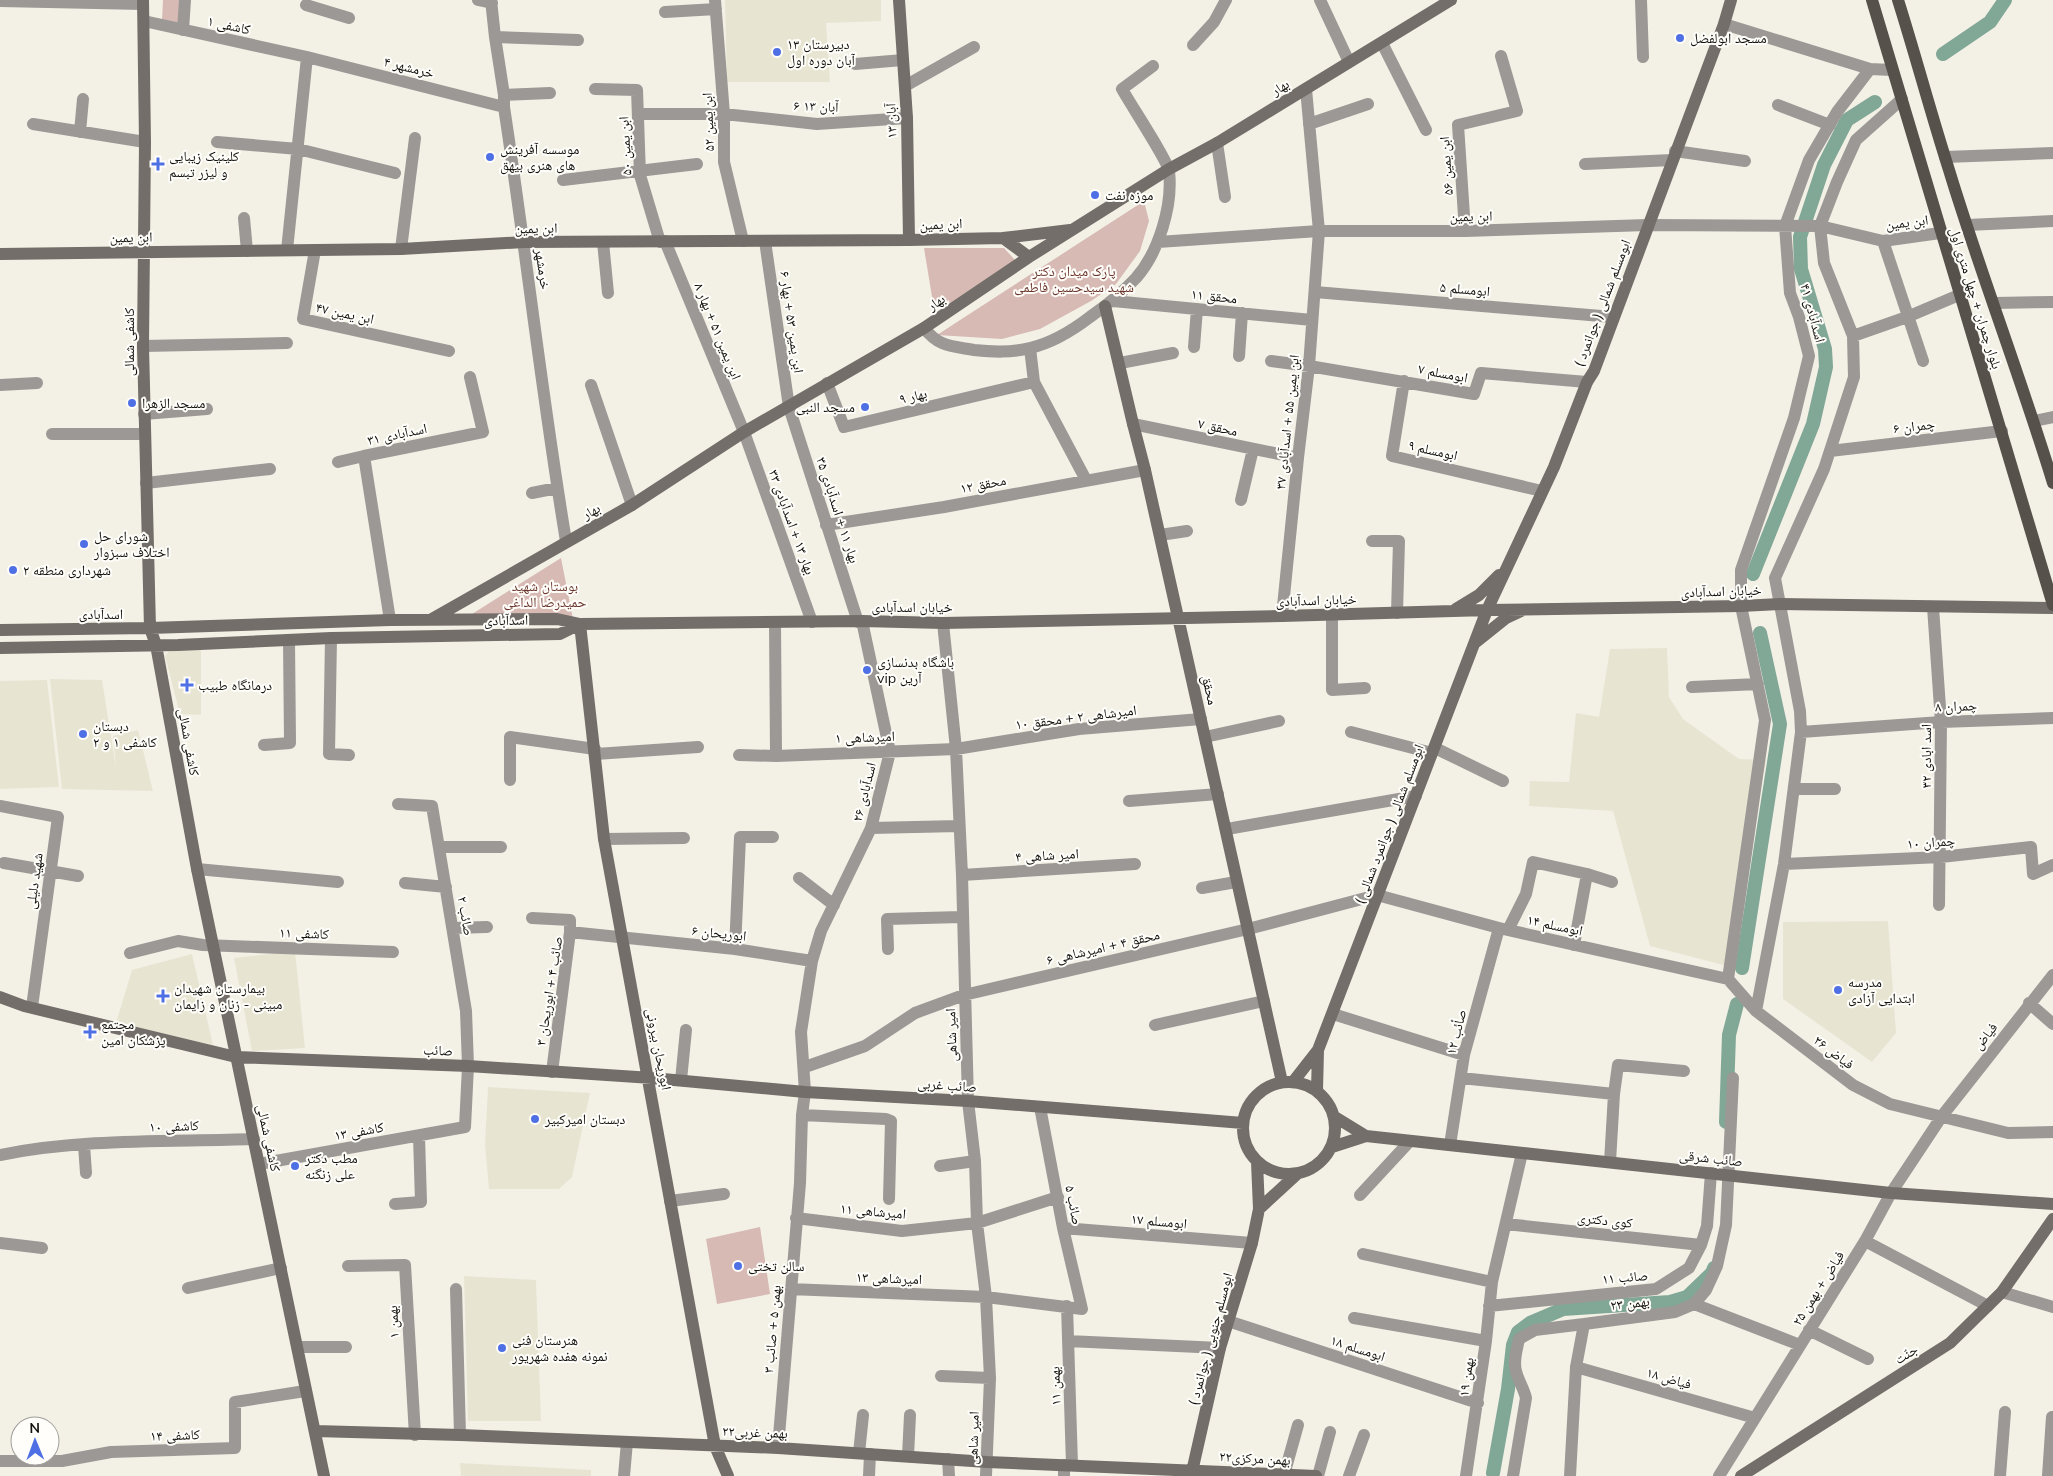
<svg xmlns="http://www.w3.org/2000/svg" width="2053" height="1476" font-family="Mulish,'Noto Naskh Arabic',sans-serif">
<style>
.built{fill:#e7e5d2}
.green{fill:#d7bab4}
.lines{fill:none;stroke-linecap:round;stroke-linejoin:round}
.canal{stroke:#81a797;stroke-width:14}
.street{stroke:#9c9895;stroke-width:12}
.secondary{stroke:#736e69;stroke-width:12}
.primary{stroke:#57514b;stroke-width:12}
.poi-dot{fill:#4f70e4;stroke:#fffefa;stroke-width:2}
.labels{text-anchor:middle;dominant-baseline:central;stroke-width:4;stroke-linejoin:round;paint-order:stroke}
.street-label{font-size:14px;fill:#12110d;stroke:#fffefa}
.poi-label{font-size:14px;fill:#12110d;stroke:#fffefa;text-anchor:start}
.park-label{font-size:14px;fill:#69342a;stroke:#fffefa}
</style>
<rect width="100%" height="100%" fill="#f3f1e6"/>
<path class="built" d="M 725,0 L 881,0 L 881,21 L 826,23 L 830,82 L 727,82 Z
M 1667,648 L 1669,697 L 1683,719 L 1739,759 L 1766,760 L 1731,967 L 1650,946 L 1613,811 L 1529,806 L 1530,781 L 1569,782 L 1576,713 L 1599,717 L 1610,649 Z
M 201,649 L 201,715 L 180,714 L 165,656 L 170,650 Z
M 50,679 L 102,680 L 116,768 L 113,736 L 138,730 L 153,791 L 62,789 Z
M 47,680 L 59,787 L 0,789 L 0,681 Z
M 1888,921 L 1896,1033 L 1872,1062 L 1783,999 L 1783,922 Z
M 295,951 L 305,1048 L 252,1051 L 234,958 Z
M 192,954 L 213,1045 L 116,1023 L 132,970 Z
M 488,1087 L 590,1093 L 572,1177 L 559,1189 L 489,1189 L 485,1145 Z
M 464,1276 L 536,1280 L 541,1421 L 468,1421 Z
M 460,1463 L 591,1470 L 591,1476 L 461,1476 Z"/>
<path class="green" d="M 163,0 L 182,0 L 181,24 L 162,20 Z
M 1144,201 L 1149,221 L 1140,251 L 1116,284 L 1091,301 L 1040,329 L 1002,339 L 937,335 Z
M 924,248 L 1004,248 L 1015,260 L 951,310 L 949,300 L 934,309 Z
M 561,558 L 573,619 L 472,614 Z
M 760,1227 L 770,1294 L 717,1304 L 706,1239 Z"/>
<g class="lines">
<path class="canal" d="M 1943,54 L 1990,22 L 2005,0
M 1753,574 L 1813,424 L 1826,367 L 1825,349 L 1801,269 L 1800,237 L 1824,165 L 1847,120 L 1875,102
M 1742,968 L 1780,724 L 1760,633
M 1726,1122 L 1729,1035 L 1737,1004
M 1493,1473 L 1508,1389 L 1513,1345 L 1518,1332 L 1530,1323 L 1563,1309 L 1670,1302 L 1687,1297 L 1712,1273 L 1714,1268"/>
<path class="street" d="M 478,0 L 492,3
M 491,0 L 495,37 L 504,95 L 504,107 C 526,251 542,397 566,541
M 715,0 L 724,114 L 724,162 L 743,241
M 1320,0 L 1349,62
M 1641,0 L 1643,57
M 0,1 L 143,4
M 306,5 L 349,18
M 665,12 L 716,9
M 144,21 L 307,57 L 504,107
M 1724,24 L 1870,69 L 1892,70
M 183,30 L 185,0
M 495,37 L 578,40
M 1382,43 L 1426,130
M 1193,45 L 1214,22 L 1226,0
M 855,64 L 903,60
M 905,86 L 974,47
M 595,89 L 637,90 L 640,175 L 660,242
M 504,95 L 550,93
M 1778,105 L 1830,125
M 638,114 L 724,114 L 817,124 L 907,118
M 33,124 L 145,142
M 1309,124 L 1368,104
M 80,132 L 83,99
M 217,142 L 298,149 L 395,173
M 1217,143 L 1225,197
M 1675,151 L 1745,161
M 1945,157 L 2053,153
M 1585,164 L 1672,160
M 563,180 L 697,164
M 244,218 L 247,251
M 1967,225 L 2053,221
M 1465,231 L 1458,125 L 1517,111 L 1501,56
M 665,241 L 744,432 L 812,622
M 765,241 L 789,407 L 858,622
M 1883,241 L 1923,361
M 603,242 L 608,293
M 1158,242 L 1319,231 L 1465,231 L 1647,225 L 1820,226 L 1883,241 L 1940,233
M 401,249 L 415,138
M 287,250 L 307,57
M 315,250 L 303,319 L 449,351
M 1315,292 L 1613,317
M 1113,301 L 1312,320
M 1994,303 L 2053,302
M 924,328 C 939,347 951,346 974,350 C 993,352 1011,353 1030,348 C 1052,343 1073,330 1090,317 C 1107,305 1122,293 1136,278 C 1159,252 1173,205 1169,171 C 1168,161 1129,102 1122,89 L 1153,66
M 1853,336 L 1907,317 L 1959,295
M 143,346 L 287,343
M 1194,347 L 1197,309
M 1030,348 L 1034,382 L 1086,480
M 1239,356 L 1242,313
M 1271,361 L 1309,366 L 1474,394 L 1481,373 L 1587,382
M 1120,363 L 1173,353
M 1404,381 L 1392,456 L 1542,491
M 827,383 L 844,427 L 1034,382
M 0,385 L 37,383
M 591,385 L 632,505
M 144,414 L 207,409
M 2034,421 L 2053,417
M 1133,424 L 1298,458
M 52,434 L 144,434
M 1830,451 L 2002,431
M 338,462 L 364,456
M 146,483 L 270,469
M 532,493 L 557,488
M 1241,500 L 1253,449
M 826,525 L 944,507 L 1145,470
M 1160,535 L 1187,531
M 1372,541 L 1399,541 L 1397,613
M 1933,607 L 1941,722 L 1939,905
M 1332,615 L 1332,690 L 1365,688
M 1282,616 L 1298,458 L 1309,366 L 1319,231 L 1306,89
M 390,620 L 364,456 L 483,432 L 470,377
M 775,622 L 776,756
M 943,623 L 956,749 L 962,875 L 968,1101 L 975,1161 L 977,1223 L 986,1297 L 990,1378 L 986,1476
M 331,638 L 329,754 L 349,755
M 1692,687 L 1758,684
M 1351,732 L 1432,753
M 1801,732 L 1941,722 L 2053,718
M 1205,737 L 1279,721
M 264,745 L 290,743 L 289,640
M 1435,748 L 1503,781
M 596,754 L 698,747
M 739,755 L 776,756 L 956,749 L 1079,729 L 1201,719
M 510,780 L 510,737 L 595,749
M 1794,789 L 1835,789
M 1129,801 L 1218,794
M 0,806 L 58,817 L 32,1007
M 871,828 L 959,826
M 1227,829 L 1416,796
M 604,839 L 684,838
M 439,847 L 501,847
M 4,863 L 78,876
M 1784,864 L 1941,857 L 2031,847 L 2033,874 L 2053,865
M 197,869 L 338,882
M 962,875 L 1135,864
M 799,878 L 834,905
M 405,883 L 446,887
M 1202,888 L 1236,882
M 532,918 L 570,920 L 570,932
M 453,928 L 487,927
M 1508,930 L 1526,894 L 1533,862 L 1587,874 L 1612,882
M 1574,945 L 1587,874
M 735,949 L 740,837 L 773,837
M 888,949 L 887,919 L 961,917
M 130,953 L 178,941 L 203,945 L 393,952
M 1728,979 L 1765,720 L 1741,606 L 1741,570 L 1794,418 L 1809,356 L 1799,317 L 1790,293 L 1785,226 L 1809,160 L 1837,112 L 1870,69
M 1728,979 L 1756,1011 L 1853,1085 L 1890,1104 L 2008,1133 L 2053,1132
M 2029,1003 L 2053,1024
M 1756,1011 L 1784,864 L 1801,732 L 1800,711 L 1775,578 L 1824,469 L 1854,377 L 1853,336 L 1824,263 L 1820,226 L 1837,182 L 1856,140 L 1902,99
M 1333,1014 L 1464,1055
M 1155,1025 L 1264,1001
M 805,1067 L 865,1046 L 915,1013 L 964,995 L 1248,929 L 1377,895 L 1499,928 L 1728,979
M 552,1072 L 570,932 L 735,949 L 812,961
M 1461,1078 L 1614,1094
M 681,1080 L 686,1030
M 802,1115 L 886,1119 L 891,1121 L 889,1199
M 84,1145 L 86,1173
M 1450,1145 L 1464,1055 L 1499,928
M 0,1155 C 83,1138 170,1142 254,1139
M 1610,1162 L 1614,1094 L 1618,1065 L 1684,1071
M 259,1164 L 465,1127 L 468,1066 L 466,1011 L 432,806 L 398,804
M 940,1166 L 975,1161
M 1360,1195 L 1410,1141
M 670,1201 L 724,1194
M 395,1204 L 421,1202 L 419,1136
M 796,1218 L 902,1231 L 977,1223 L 1058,1197
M 1506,1224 L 1701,1245
M 1063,1228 L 1252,1243
M 1865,1241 L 1988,1306
M 0,1243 L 42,1248
M 1363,1254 L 1492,1282
M 348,1266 L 405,1265 L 415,1435
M 188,1288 L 281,1268
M 456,1289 L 460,1435
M 790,1289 L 986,1297 L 1082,1309 L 1063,1228 L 1040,1107
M 2002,1292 L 2053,1307
M 1694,1304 L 1800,1345
M 1067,1306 L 1072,1465
M 1489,1306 L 1656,1289 L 1689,1268 L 1701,1245 L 1707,1226 L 1711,1173
M 1354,1318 L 1486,1341
M 1228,1321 L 1478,1403
M 1809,1330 L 1868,1359
M 1068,1341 L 1220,1348
M 298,1347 L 346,1347
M 1576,1367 L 1755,1418
M 941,1376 L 990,1378
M 778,1448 L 800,1183 L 802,1115 L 805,1092 L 801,1032 L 812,961 L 821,931 L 871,828 L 890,752 L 862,621
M 859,1453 L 863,1415
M 908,1456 L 910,1415
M 948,1459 L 949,1476
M 0,1461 L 62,1461 L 111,1452 L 235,1448 L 235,1402 L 305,1391
M 1284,1475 L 1298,1425
M 624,1476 L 627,1442
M 869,1476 L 870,1454
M 1064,1476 L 1064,1465
M 1318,1476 L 1330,1432
M 1349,1476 L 1364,1435
M 1466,1476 L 1486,1341 L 1492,1282 L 1522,1153
M 1513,1476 L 1526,1398 C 1524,1389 1518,1380 1516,1371 C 1513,1360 1517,1350 1519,1339 L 1535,1330 L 1584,1324
M 1570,1476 L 1576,1367 L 1584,1324 L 1675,1312 L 1694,1304 L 1706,1290 L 1717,1266 L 1726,1225 L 1733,1078
M 1719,1476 L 1865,1241 L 1891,1193 L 1942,1116 L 2053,975
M 2000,1476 L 2005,1412
M 2048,1476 L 2052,1417"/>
<path class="secondary" d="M 143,0 L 145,142 L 143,346 L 150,628 L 156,645 L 197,869 L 324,1476
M 899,0 L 907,118 L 909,240
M 1003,238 L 1029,257
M 0,254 L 401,249 L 524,242 L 909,240 L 1003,238 L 1070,230
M 1105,306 L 1133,424 L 1145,470 L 1282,1082
M 1456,609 L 1479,595 L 1499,575
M 432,619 L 632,505 L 744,432 L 924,328 L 1029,257 L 1169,169 L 1217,143 L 1451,0
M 580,624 L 604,839 L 715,1446 L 728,1476
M 0,630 L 150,628 L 390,620 L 557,619 L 580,624 L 862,621 L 943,623 L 1282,616 L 1487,610 L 1741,606 L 1780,604 L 2053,608
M 1476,642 L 1506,618 L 1521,611
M 0,648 L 178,645 L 331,638 L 560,634 L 580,624
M 0,997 L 24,1006 L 236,1057 L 468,1066 L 652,1078 L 805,1092 L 968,1101 L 1243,1123
M1243 1128a46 46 0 1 1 92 0a46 46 0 1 1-92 0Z
M 1293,1082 L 1318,1050 L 1487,610 L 1554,467 L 1587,382 L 1594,371 L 1724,24 L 1731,0
M 1317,1090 L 1318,1050
M 1335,1117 L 1366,1136
M 1332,1147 L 1366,1136 L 1891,1193 L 2053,1204
M 1259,1209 L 1297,1174
M 315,1431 L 460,1435 L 778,1448 L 987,1462 L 1316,1476
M 1191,1476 L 1220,1348 L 1252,1243 L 1259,1209 L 1257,1162
M 1741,1476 L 1950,1343 L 2002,1292 L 2053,1219"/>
<path class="primary" d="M 1872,0 L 2053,605
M 1898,0 C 1916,57 1931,114 1949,170 C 1981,275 2021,378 2053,483"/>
</g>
<g class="poi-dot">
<circle cx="1680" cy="38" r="5"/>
<circle cx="777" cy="52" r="5"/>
<circle cx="490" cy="157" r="5"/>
<path d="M155.5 156.5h5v5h5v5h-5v5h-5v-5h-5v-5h5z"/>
<circle cx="1095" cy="195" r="5"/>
<circle cx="132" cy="403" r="5"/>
<circle cx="865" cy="407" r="5"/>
<circle cx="84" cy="544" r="5"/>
<circle cx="13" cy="570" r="5"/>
<circle cx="867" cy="670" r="5"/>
<path d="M184.5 677.5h5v5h5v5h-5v5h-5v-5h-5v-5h5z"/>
<circle cx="83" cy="734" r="5"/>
<circle cx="1838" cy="990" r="5"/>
<path d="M160.5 988.5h5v5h5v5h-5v5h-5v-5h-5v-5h5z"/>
<path d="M87.5 1024.5h5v5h5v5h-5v5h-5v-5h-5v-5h5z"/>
<circle cx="535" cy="1119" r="5"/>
<circle cx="295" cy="1166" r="5"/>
<circle cx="738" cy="1266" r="5"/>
<circle cx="502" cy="1348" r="5"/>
</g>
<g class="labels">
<g class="street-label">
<text transform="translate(229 25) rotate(12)">کاشفی ۱</text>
<text transform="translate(409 67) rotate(14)">خرمشهر ۴</text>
<text transform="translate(1280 87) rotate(-31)">بهار</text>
<text transform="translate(816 106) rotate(2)">۶ آبان ۱۳</text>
<text transform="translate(891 121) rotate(-92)">۱۳ آبان</text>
<text transform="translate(708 122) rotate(-92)">ابن یمین ۵۲</text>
<text transform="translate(625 146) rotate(-93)">ابن یمین ۵۰</text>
<text transform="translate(1446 166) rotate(-94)">ابن یمین ۵۶</text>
<text transform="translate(1471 216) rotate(-1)">ابن یمین</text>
<text transform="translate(1907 222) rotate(-7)">ابن یمین</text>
<text transform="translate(941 224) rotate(-2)">ابن یمین</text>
<text transform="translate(536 228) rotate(-1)">ابن یمین</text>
<text transform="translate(131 237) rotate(-1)">ابن یمین</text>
<text transform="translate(543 269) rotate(82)">خرمشهر</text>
<text transform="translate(1465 289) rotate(5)">ابومسلم ۵</text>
<text transform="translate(1214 296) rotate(6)">محقق ۱۱</text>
<text transform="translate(1976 298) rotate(73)">بلوار چمران + چهل متری اول</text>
<text transform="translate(936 302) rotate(-34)">بهار</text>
<text transform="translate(1602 303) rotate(-69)">ابومسلم شمالی ( جوانمرد )</text>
<text transform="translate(345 313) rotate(12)">ابن یمین ۴۷</text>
<text transform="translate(1813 313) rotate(75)">اسدآبادی ۴۱</text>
<text transform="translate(792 322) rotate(82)">ابن یمین ۵۳ + بهار ۶</text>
<text transform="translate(718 331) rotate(68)">ابن یمین ۵۱ + بهار ۸</text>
<text transform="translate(129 342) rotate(-90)">کاشفی شمالی</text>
<text transform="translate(1443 373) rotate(11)">ابومسلم ۷</text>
<text transform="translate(913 396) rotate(-13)">بهار ۹</text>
<text transform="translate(1287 422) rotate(-84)">ابن یمین ۵۵ + اسدآبادی ۳۷</text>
<text transform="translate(1914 426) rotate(-7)">چمران ۶</text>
<text transform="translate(1218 427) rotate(12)">محقق ۷</text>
<text transform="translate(397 434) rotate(-12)">اسدآبادی ۳۱</text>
<text transform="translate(1433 450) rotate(13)">ابومسلم ۹</text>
<text transform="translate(983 484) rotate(-11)">محقق ۱۲</text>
<text transform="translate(838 510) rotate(72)">بهار ۱۱ + اسدآبادی ۳۵</text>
<text transform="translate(591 511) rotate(-29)">بهار</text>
<text transform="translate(792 522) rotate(70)">بهار ۱۳ + اسدآبادی ۳۳</text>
<text transform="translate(1721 591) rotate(-2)">خیابان اسدآبادی</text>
<text transform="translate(1316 600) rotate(-2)">خیابان اسدآبادی</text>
<text x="912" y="607">خیابان اسدآبادی</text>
<text x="101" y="614">اسدآبادی</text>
<text transform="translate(506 620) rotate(-1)">اسدآبادی</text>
<text transform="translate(1210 690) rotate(77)">محقق</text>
<text transform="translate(1956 706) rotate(-2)">چمران ۸</text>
<text transform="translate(1076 717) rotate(-7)">امیرشاهی ۲ + محقق ۱۰</text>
<text transform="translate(865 737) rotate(-2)">امیرشاهی ۱</text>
<text transform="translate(189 742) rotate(80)">کاشفی شمالی</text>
<text transform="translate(1926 756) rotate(-90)">اسد ابادی ۳۲</text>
<text transform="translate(864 792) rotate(-76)">اسدآبادی ۲۶</text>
<text transform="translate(1389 824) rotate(-69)">ابومسلم شمالی ( جوانمرد شمالی )</text>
<text transform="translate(1931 842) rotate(-4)">چمران ۱۰</text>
<text transform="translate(1047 855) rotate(-3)">امیر شاهی ۴</text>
<text transform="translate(34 881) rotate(-82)">شهید دلیلی</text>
<text transform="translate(466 916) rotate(80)">صائب ۲</text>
<text transform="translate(1555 925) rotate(12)">ابومسلم ۱۴</text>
<text transform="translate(304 933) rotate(2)">کاشفی ۱۱</text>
<text transform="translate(719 933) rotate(6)">ابوریحان ۶</text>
<text transform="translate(1103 947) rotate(-13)">محقق ۴ + امیرشاهی ۶</text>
<text transform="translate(549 991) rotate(-81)">صائب ۴ + ابوریحان ۳</text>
<text transform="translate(1456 1032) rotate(-76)">صأئب ۱۲</text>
<text transform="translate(951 1035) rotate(-92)">امیر شاهی</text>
<text transform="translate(1985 1036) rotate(-52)">فیاض</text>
<text transform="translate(659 1049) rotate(79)">ابوریحان بیرونی</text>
<text transform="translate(438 1050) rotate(2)">صائب</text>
<text transform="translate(1834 1052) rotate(37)">فیاض ۲۶</text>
<text transform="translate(947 1085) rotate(4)">صائب غربی</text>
<text transform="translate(174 1126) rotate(-2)">کاشفی ۱۰</text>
<text transform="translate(359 1131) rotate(-10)">کاشفی ۱۳</text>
<text transform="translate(269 1138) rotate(78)">کاشفی شمالی</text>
<text transform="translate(1711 1158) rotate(6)">صائب شرقی</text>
<text transform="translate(1074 1205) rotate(79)">صائب ۵</text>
<text transform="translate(873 1211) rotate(5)">امیرشاهی ۱۱</text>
<text transform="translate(1605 1220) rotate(6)">کوی دکتری</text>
<text transform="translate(1159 1221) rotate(5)">ابومسلم ۱۷</text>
<text transform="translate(1625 1277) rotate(-5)">صائب ۱۱</text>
<text transform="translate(889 1278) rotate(2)">امیرشاهی ۱۳</text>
<text transform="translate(1818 1288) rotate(-58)">فیاض + بهمن ۲۵</text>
<text transform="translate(1630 1303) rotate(-7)">بهمن ۲۳</text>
<text transform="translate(393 1322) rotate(-93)">بهمن ۱</text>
<text transform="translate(772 1329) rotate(-85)">بهمن ۵ + صائب ۳</text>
<text transform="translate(1210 1339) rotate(-75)">ابومسلم جنوبی ( جوانمرد )</text>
<text transform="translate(1358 1348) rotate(18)">ابومسلم ۱۸</text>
<text transform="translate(1906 1354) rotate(-33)">جنّت</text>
<text transform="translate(1466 1377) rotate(-82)">بهمن ۱۹</text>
<text transform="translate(1669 1378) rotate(16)">فیاض ۱۸</text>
<text transform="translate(1055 1386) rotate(-92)">بهمن ۱۱</text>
<text transform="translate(755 1432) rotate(2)">۲۲بهمن غربی</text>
<text transform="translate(175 1435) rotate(-2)">کاشفی ۱۴</text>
<text transform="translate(973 1438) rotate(-88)">امیر شاهی</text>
<text transform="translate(1255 1458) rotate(3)">۲۲بهمن مرکزی</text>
</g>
<g class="poi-label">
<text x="1690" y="38">مسجد ابولفضل</text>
<text x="787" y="44">دبیرستان ۱۳<tspan x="787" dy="16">آبان دوره اول</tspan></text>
<text x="500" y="149">موسسه آفرینش<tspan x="500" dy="16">های هنری بیهق</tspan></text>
<text x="169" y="156">کلینیک زیبایی<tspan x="169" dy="16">و لیزر تبسم</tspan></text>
<text x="1105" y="195">موزه نفت</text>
<text x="142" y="403">مسجد الزهرا</text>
<text x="855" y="407" text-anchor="end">مسجد النبی</text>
<text x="94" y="536">شورای حل<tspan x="94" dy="16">اختلاف سبزوار</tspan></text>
<text x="23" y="570">شهرداری منطقه ۲</text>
<text x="877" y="662">باشگاه بدنسازی<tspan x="877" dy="16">vip آرین</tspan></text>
<text x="198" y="685">درمانگاه طبیب</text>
<text x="93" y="726">دبستان<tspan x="93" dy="16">کاشفی ۱ و ۲</tspan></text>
<text x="1848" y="982">مدرسه<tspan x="1848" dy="16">ابتدایی آزادی</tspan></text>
<text x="174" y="988">بیمارستان شهیدان<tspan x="174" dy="16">مبینی - زنان و زایمان</tspan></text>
<text x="101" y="1024">مجتمع<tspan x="101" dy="16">پزشکان امین</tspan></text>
<text x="545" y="1119">دبستان امیرکبیر</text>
<text x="305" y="1158">مطب دکتر<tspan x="305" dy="16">علی زنگنه</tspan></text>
<text x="748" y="1266">سالن تختی</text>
<text x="512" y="1340">هنرستان فنی<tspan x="512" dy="16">نمونه هفده شهریور</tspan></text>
</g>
<g class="park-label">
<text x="1074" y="271">پارک میدان دکتر<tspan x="1074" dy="16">شهید سیدحسین فاطمی</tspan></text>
<text x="545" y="586">بوستان شهید<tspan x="545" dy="16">حمیدرضا الداغی</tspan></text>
</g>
</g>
<g transform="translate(35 1441) rotate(359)"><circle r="24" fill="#fffefa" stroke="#a09f9b"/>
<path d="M0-4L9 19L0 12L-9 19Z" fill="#4f70e4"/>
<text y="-8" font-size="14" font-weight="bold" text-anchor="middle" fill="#12110d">N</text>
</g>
</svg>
